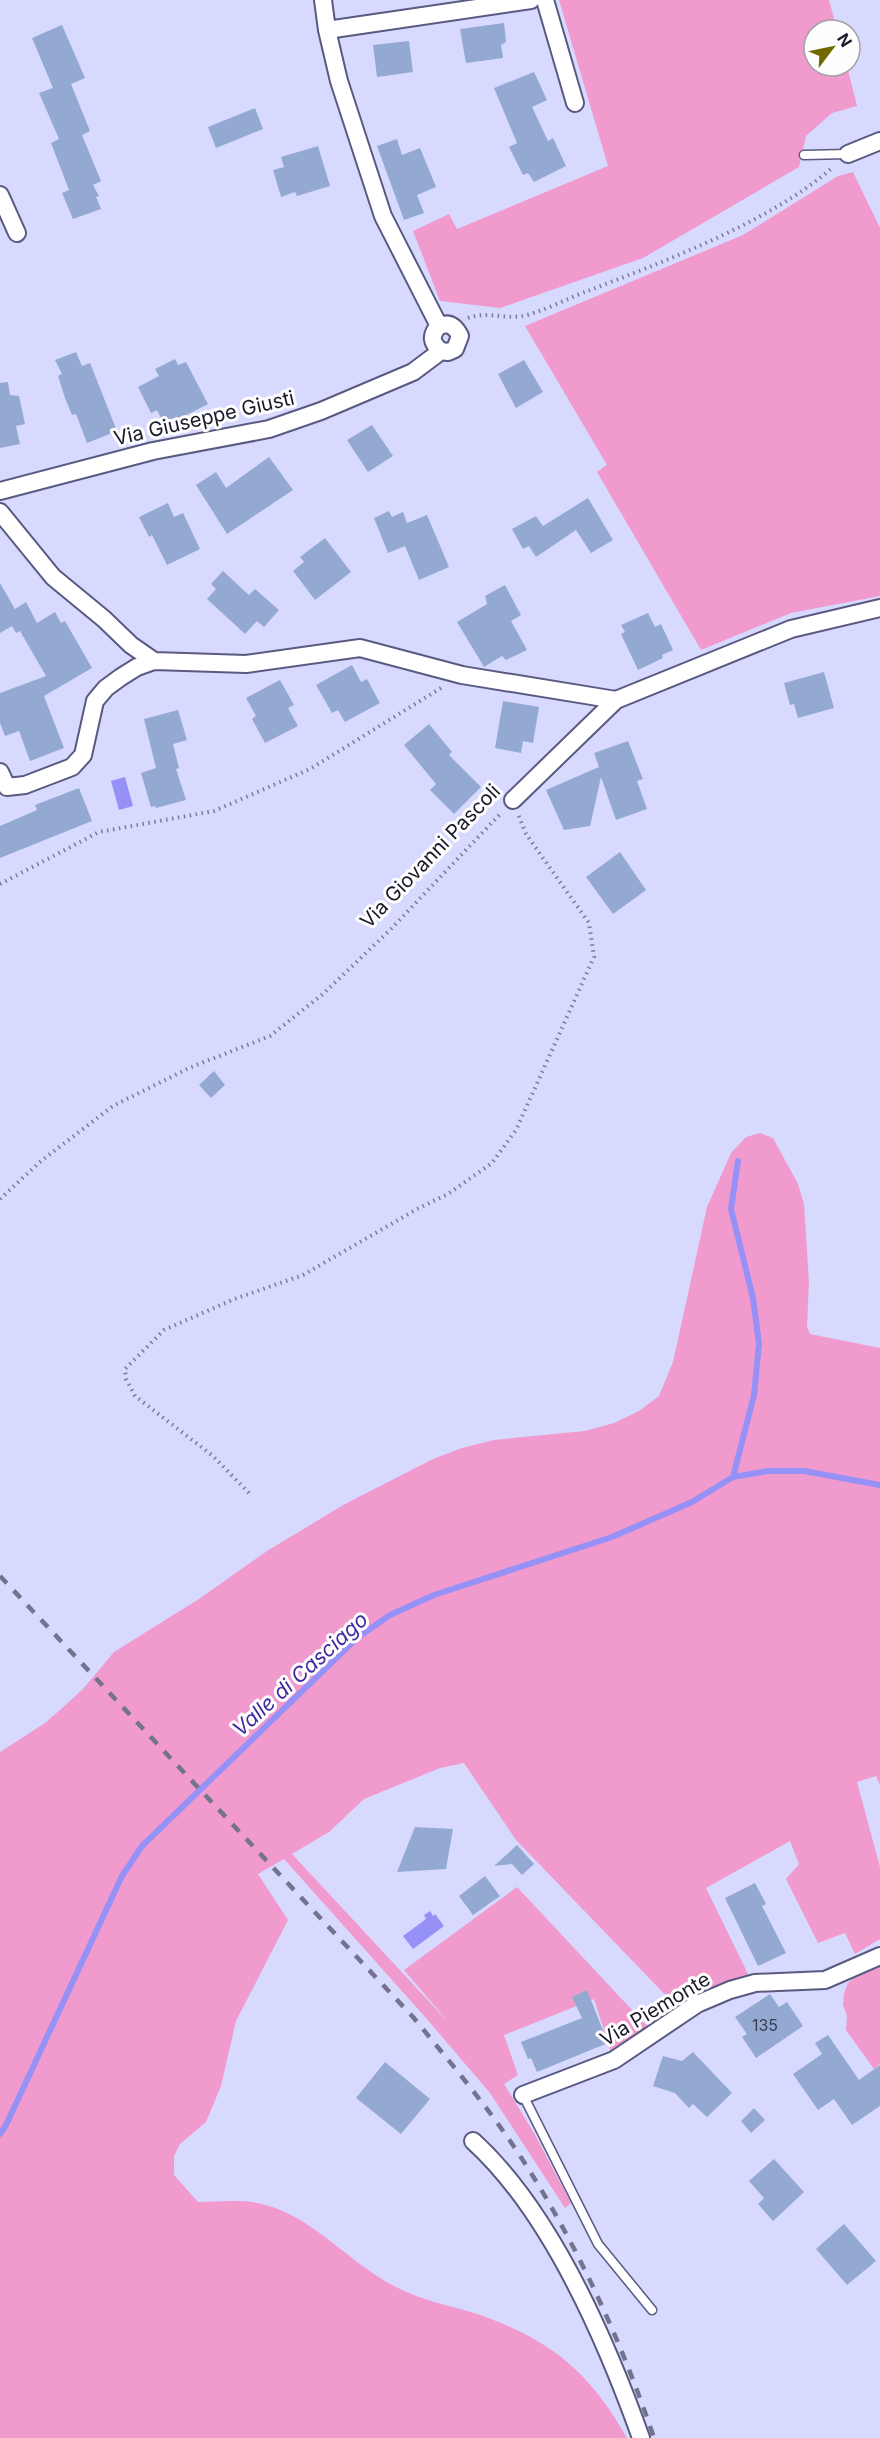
<svg xmlns="http://www.w3.org/2000/svg" width="880" height="2438" font-family="Inter,sans-serif">
<style>
.green{fill:#f19ace}
.water{fill:#9591f6}
.lines{fill:none;stroke-linecap:round;stroke-linejoin:round}
.stream{stroke:#9591f6;stroke-width:6}
.building{fill:#94a9d2}
.lane-casing{stroke:#595981;stroke-width:11}
.street-casing{stroke:#595981;stroke-width:20}
.path{stroke:#7b7c97;stroke-width:4;stroke-dasharray:1.5 4.5;stroke-linecap:butt}
.lane{stroke:#fff;stroke-width:8}
.street{stroke:#fff;stroke-width:16}
.rail{stroke:#72738d;stroke-width:4.5;stroke-dasharray:10 10;stroke-linecap:butt}
.labels{text-anchor:middle;dominant-baseline:central;stroke-width:6;stroke-linejoin:round;paint-order:stroke}
.number-label{font-size:16px;fill:#383d53}
.street-label{font-size:20px;fill:#191929;stroke:#fefefe}
.water-label{font-size:21px;font-style:italic;fill:#422b9f;stroke:#fefefe}
</style>
<rect width="100%" height="100%" fill="#d8d9ff"/>
<path class="green" d="M 559,0 L 829,0 L 837,30 L 814,30 L 814,66 L 847,66 L 857,106 L 832,113 L 806,136 L 799,167 L 643,258 L 500,308 L 440,301 L 413,231 L 449,214 L 457,229 L 608,166 Z
M 853,172 L 880,228 L 880,596 L 791,613 L 701,650 L 597,472 L 607,465 L 525,326 L 743,235 L 838,176 Z
M 760,1133 L 773,1138 L 798,1184 L 804,1204 L 809,1282 L 807,1326 L 810,1334 L 880,1348 L 880,1785 L 876,1776 L 857,1782 L 880,1867 L 880,1939 L 855,1954 L 845,1933 L 818,1943 L 786,1879 L 799,1864 L 790,1841 L 706,1888 L 750,1978 L 717,1987 L 677,2007 L 516,1840 L 464,1763 L 440,1768 L 364,1799 L 329,1832 L 292,1854 L 450,2024 L 404,1970 L 517,1887 L 648,2027 L 612,2055 L 594,1999 L 504,2035 L 518,2075 L 504,2084 L 534,2133 L 571,2203 L 565,2208 L 490,2093 L 426,2018 L 284,1859 L 258,1874 L 288,1920 L 236,2021 L 221,2086 L 206,2122 L 180,2144 L 174,2156 L 174,2175 L 198,2202 C 218,2202 242,2199 262,2204 C 315,2217 348,2263 396,2287 C 422,2301 450,2305 477,2314 C 550,2339 589,2371 627,2438 L 0,2438 L 0,1752 L 45,1723 L 60,1710 L 83,1689 L 114,1652 L 199,1599 L 267,1551 L 345,1504 L 433,1459 L 462,1448 L 494,1440 L 585,1431 L 614,1423 L 639,1411 L 659,1396 L 673,1362 L 707,1207 L 731,1153 L 746,1137 Z
M 880,1965 L 880,2064 L 874,2069 L 846,2030 L 847,2016 L 843,2005 L 844,1993 L 848,1983 L 855,1977 Z"/>
<path class="water" d="M 125,777 L 133,806 L 119,810 L 111,781 Z
M 430,1911 L 433,1916 L 435,1914 L 444,1926 L 413,1949 L 403,1936 L 426,1919 L 424,1915 Z"/>
<g class="lines">
<path class="stream" d="M 733,1477 L 754,1395 L 759,1344 L 753,1298 L 731,1209 L 738,1161
M 0,2134 L 6,2125 L 122,1876 L 142,1846 L 357,1638 L 390,1615 L 434,1595 L 612,1537 L 692,1502 L 733,1477 L 768,1471 L 804,1471 L 880,1485"/>
</g>
<path class="building" d="M 504,23 L 506,42 L 501,45 L 503,58 L 466,63 L 460,29 Z
M 62,25 L 85,78 L 71,84 L 90,131 L 82,135 L 101,181 L 93,185 L 99,196 L 96,197 L 101,209 L 73,219 L 62,193 L 69,190 L 51,143 L 59,139 L 39,93 L 53,88 L 32,38 Z
M 409,41 L 413,72 L 377,77 L 373,45 Z
M 534,72 L 547,100 L 532,107 L 548,141 L 553,138 L 566,166 L 534,182 L 528,173 L 523,175 L 509,147 L 517,143 L 494,88 Z
M 255,108 L 263,129 L 216,148 L 208,127 Z
M 397,139 L 402,155 L 420,148 L 436,187 L 417,195 L 424,213 L 404,220 L 377,146 Z
M 318,146 L 330,186 L 297,196 L 295,192 L 281,197 L 273,170 L 284,167 L 281,157 Z
M 76,352 L 82,366 L 90,363 L 117,431 L 87,443 L 76,414 L 72,415 L 65,398 L 58,376 L 62,374 L 55,360 Z
M 175,359 L 178,365 L 186,362 L 208,404 L 165,426 L 157,410 L 151,413 L 138,387 L 159,376 L 155,369 Z
M 524,360 L 543,392 L 516,408 L 498,374 Z
M 8,382 L 10,395 L 19,396 L 25,424 L 16,426 L 20,444 L 0,448 L 0,383 Z
M 372,425 L 393,456 L 368,472 L 347,440 Z
M 269,457 L 293,490 L 227,534 L 196,485 L 216,472 L 226,488 Z
M 588,498 L 613,540 L 591,553 L 576,530 L 536,557 L 529,546 L 523,549 L 512,529 L 536,516 L 543,526 Z
M 168,503 L 174,517 L 183,513 L 200,549 L 167,565 L 152,535 L 149,537 L 139,517 Z
M 389,511 L 392,517 L 403,512 L 407,523 L 427,515 L 449,567 L 419,580 L 405,546 L 388,553 L 374,518 Z
M 325,538 L 351,572 L 315,600 L 293,571 L 304,562 L 300,557 Z
M 223,571 L 249,595 L 255,589 L 279,610 L 264,627 L 257,621 L 245,634 L 207,599 L 216,589 L 211,584 Z
M 0,583 L 15,609 L 26,602 L 37,623 L 55,612 L 61,623 L 65,621 L 92,668 L 44,696 L 64,748 L 30,761 L 19,731 L 5,736 L 0,723 L 0,693 L 46,676 L 20,631 L 16,633 L 12,626 L 0,633 Z
M 505,585 L 521,615 L 511,621 L 527,650 L 506,660 L 502,656 L 484,667 L 457,622 L 487,604 L 485,596 Z
M 648,613 L 655,627 L 661,624 L 673,650 L 662,655 L 663,658 L 638,670 L 621,634 L 625,632 L 621,625 Z
M 352,665 L 361,682 L 367,679 L 380,703 L 345,722 L 338,710 L 332,713 L 316,685 Z
M 824,672 L 834,708 L 798,718 L 794,704 L 790,705 L 784,683 Z
M 280,680 L 294,705 L 288,708 L 298,726 L 265,743 L 252,719 L 256,716 L 246,698 Z
M 503,701 L 539,707 L 533,743 L 523,741 L 521,753 L 495,748 Z
M 178,710 L 187,740 L 173,744 L 179,768 L 176,769 L 186,800 L 156,808 L 155,806 L 151,807 L 141,773 L 156,768 L 144,719 Z
M 429,724 L 452,752 L 449,755 L 481,787 L 454,814 L 430,790 L 436,784 L 404,745 Z
M 628,741 L 643,779 L 637,781 L 647,809 L 616,820 L 601,777 L 590,826 L 564,830 L 546,790 L 599,767 L 594,753 Z
M 79,788 L 92,821 L 0,858 L 0,826 L 37,810 L 35,805 Z
M 620,852 L 646,890 L 613,914 L 586,877 Z
M 214,1071 L 225,1085 L 211,1098 L 199,1085 Z
M 415,1827 L 453,1829 L 446,1869 L 397,1872 Z
M 517,1845 L 534,1864 L 522,1875 L 512,1864 L 494,1866 Z
M 485,1876 L 500,1896 L 473,1915 L 459,1896 Z
M 755,1883 L 766,1904 L 762,1906 L 786,1953 L 758,1966 L 725,1898 Z
M 587,1990 L 608,2043 L 537,2072 L 531,2058 L 528,2059 L 521,2042 L 582,2018 L 572,1997 Z
M 770,1994 L 779,2007 L 787,2002 L 803,2026 L 756,2058 L 742,2037 L 747,2034 L 735,2017 Z
M 828,2035 L 859,2080 L 880,2065 L 880,2106 L 852,2125 L 834,2099 L 818,2110 L 793,2074 L 822,2054 L 815,2043 Z
M 693,2052 L 732,2093 L 707,2117 L 693,2104 L 689,2108 L 675,2093 L 653,2086 L 663,2056 L 682,2061 Z
M 385,2062 L 430,2099 L 401,2134 L 356,2098 Z
M 754,2108 L 765,2120 L 751,2133 L 741,2121 Z
M 774,2159 L 804,2192 L 773,2221 L 758,2204 L 764,2198 L 749,2181 Z
M 844,2224 L 876,2261 L 847,2285 L 816,2249 Z"/>
<g class="lines">
<g class="lane-casing">
<path id="lane" d="M 804,155 L 848,154
M 523,2095 L 598,2244 L 652,2310"/>
</g>
<g class="street-casing">
<path id="street" d="M 323,0 L 327,30 L 339,81 L 383,216 L 439,326
M 545,0 L 575,103
M 327,30 L 531,0
M 848,154 L 880,141
M 0,195 L 17,233
M 0,491 L 153,451 L 269,429 L 321,411 L 413,372 L 441,351 L 448,352 L 455,349 L 460,336 C 455,326 449,322 439,326 C 430,335 431,343 441,351
M 0,512 L 53,577 L 104,619 L 131,645 L 154,661
M 0,772 L 7,787 L 25,785 L 72,767 L 83,755 L 95,701 L 106,688 L 121,677 L 137,667 L 154,661 L 246,664 L 360,648 L 462,675 L 616,700
M 513,800 L 616,700 L 791,629 L 880,608
M 523,2095 L 614,2060 L 697,2004 L 730,1990 L 755,1983 L 825,1980 L 880,1956
M 473,2141 C 551,2212 606,2340 641,2438"/>
</g>
<path class="path" d="M 468,318 C 486,311 503,319 522,316 C 537,314 569,298 585,292 C 663,262 770,222 832,168
M 0,884 L 99,832 L 214,811 L 310,769 L 441,688
M 0,1199 L 41,1161 L 113,1106 L 189,1068 L 270,1036 L 323,994 L 390,930 L 502,812
M 249,1493 L 213,1456 L 135,1396 L 126,1379 L 125,1369 L 164,1330 L 232,1300 L 303,1275 L 417,1209 L 448,1194 L 492,1163 L 516,1130 L 594,957 L 589,923 L 526,834 L 518,814"/>
<use href="#lane" class="lane"/>
<use href="#street" class="street"/>
<path class="rail" d="M 0,1576 L 413,2017 C 445,2056 477,2094 506,2135 C 569,2226 619,2334 654,2438"/>
</g>
<g class="labels">
<g class="number-label">
<text x="765" y="2025">135</text>
</g>
<g class="street-label">
<text transform="translate(204 418) rotate(-13)">Via Giuseppe Giusti</text>
<text transform="translate(430 856) rotate(-46)">Via Giovanni Pascoli</text>
<text transform="translate(655 2009) rotate(-31)">Via Piemonte</text>
</g>
<g class="water-label">
<text transform="translate(300 1674) rotate(-42)">Valle di Casciago</text>
</g>
</g>
<g transform="translate(832 48) rotate(58)"><circle r="28" fill="#fefefe" stroke="#a2a2a9" stroke-width="1.5"/>
<path d="M0-4.5L10 22L0 15L-10 22Z" fill="#716800"/>
<text y="-9" font-size="16" font-weight="bold" text-anchor="middle" fill="#191929">N</text>
</g>
</svg>
